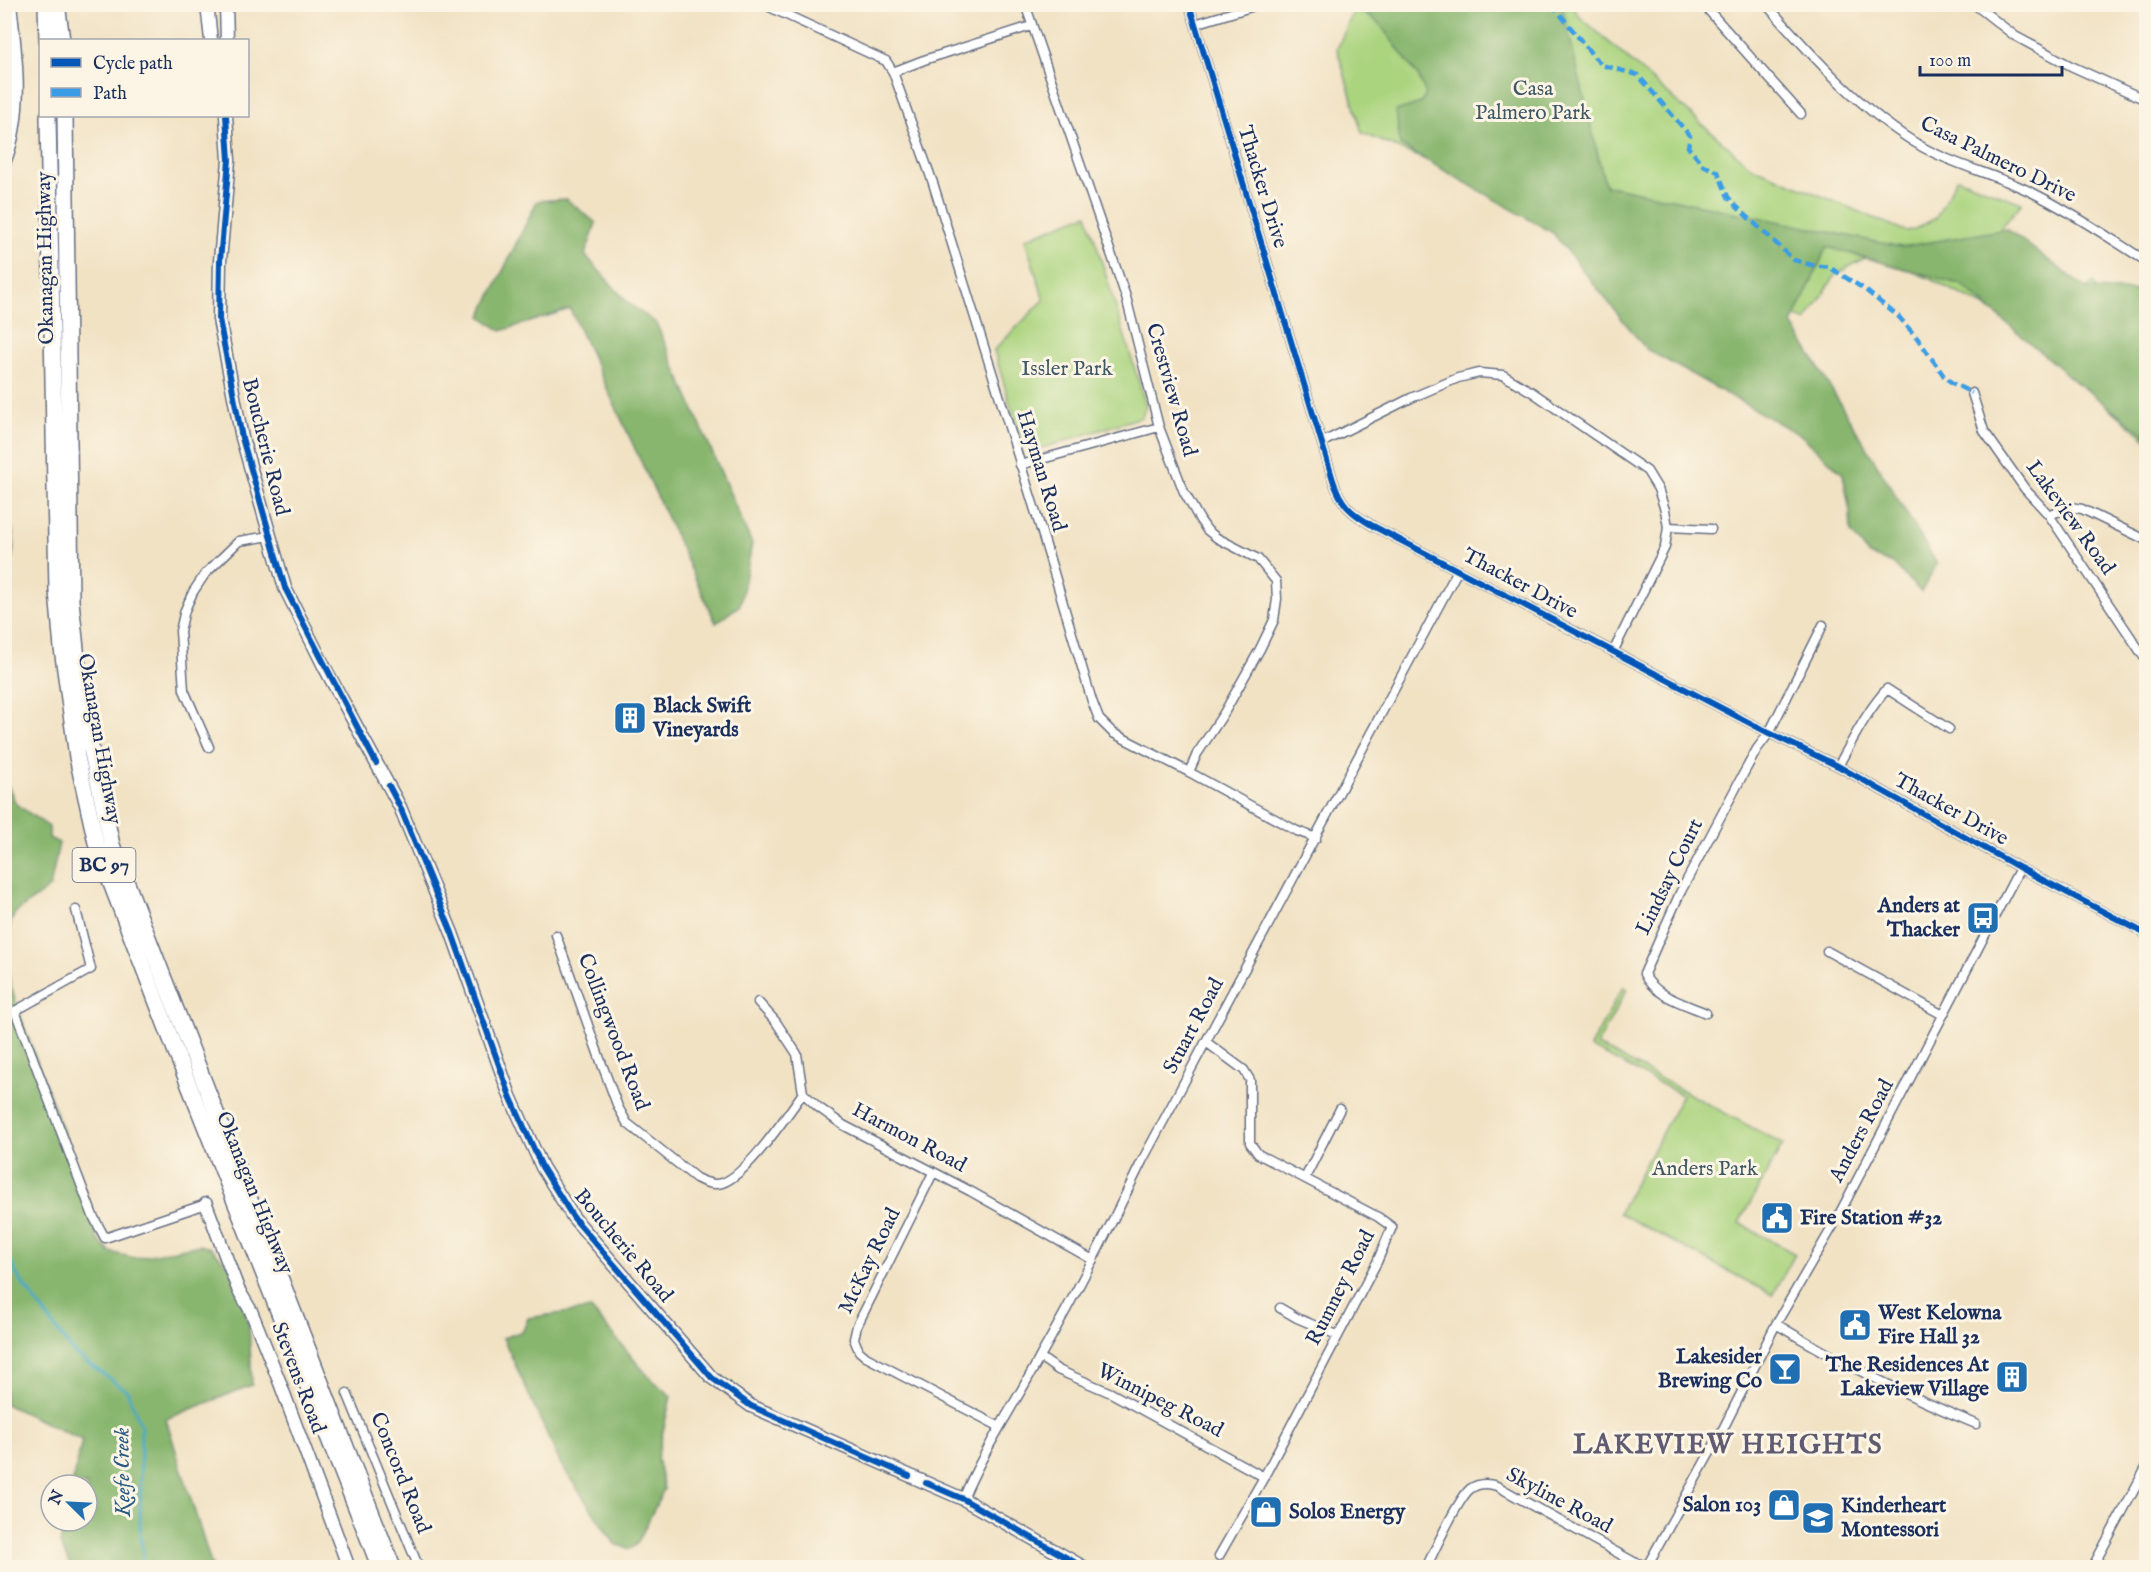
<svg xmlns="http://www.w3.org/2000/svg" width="2151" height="1572" font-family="'IM FELL English',serif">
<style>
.green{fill:#abd47f;stroke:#63826e;stroke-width:1.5}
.forest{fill:#88b66e;stroke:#527266;stroke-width:1.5}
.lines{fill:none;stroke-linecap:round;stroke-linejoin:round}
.stream{stroke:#47aac6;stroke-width:3}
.street-casing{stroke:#666e82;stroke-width:11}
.secondary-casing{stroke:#666e82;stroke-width:15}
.highway-casing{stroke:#666e82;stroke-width:18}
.street{stroke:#fff;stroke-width:8}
.secondary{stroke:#fff;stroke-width:12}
.highway{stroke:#fff;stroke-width:15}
.quiet{stroke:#3b9de6;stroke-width:4.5;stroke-dasharray:9 4.5;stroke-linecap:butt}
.cycleway-casing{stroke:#fcf5e5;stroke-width:10}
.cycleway{stroke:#0057b8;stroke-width:6}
.labels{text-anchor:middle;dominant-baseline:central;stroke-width:6;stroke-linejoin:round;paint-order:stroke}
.shield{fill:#fcf5e5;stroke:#5e6a86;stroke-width:1.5}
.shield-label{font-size:20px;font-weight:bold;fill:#1b2f5e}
.park-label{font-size:21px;fill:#3f5866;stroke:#fcf5e5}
.street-label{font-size:21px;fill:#1b2f5e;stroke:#fcf5e5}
.poi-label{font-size:21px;font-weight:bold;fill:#1b2f5e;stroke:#fcf5e5;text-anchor:start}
.water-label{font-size:22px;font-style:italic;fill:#2a5a82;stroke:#fcf5e5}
.district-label{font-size:27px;font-weight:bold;letter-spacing:1.5px;fill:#5f5b72;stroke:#fcf5e5}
</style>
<rect width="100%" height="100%" fill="#fcf5e5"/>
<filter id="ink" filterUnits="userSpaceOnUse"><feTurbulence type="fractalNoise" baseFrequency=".0167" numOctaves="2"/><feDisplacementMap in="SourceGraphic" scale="12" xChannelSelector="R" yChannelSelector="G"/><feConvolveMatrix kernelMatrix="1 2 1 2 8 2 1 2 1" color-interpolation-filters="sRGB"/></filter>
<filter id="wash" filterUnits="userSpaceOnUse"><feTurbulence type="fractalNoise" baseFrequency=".008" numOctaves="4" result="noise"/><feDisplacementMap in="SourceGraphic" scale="24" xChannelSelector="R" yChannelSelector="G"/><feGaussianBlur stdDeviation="1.35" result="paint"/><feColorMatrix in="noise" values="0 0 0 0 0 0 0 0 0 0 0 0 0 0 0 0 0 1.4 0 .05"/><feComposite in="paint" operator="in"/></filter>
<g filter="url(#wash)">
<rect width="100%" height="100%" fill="#f1e2c4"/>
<path class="green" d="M 1560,4 L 1567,8 L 1566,5 L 1573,5 L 1578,15 L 1750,166 L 1905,231 L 1913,230 L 1936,218 L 1957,178 L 2022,203 L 2001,228 L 2082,296 L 2093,282 L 2140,364 L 2146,368 L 2146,439 L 1994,311 L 1930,279 L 1872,254 L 1836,274 L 1806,321 L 1362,133 L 1337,49 L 1356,5 Z
M 1087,214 L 1146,405 L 1142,417 L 1033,451 L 1022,445 L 994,350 L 1044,300 L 1025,239 Z
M 1623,987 L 1627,989 L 1597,1045 L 1783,1144 L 1739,1223 L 1795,1254 L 1773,1295 L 1619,1213 L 1682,1095 L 1590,1047 Z"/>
<path class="forest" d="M 1357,5 L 1562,5 L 1605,185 L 1901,247 L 2007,229 L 2087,289 L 2146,291 L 2146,435 L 2077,383 L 1962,285 L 1827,247 L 1792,324 L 1937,564 L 1921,592 L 1893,564 L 1869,555 L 1851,532 L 1850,511 L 1843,474 L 1802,436 L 1646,349 L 1553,233 L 1400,145 L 1396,111 L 1421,103 L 1426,94 L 1418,76 L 1379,23 L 1357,9 Z
M 566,199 L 596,223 L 585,255 L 628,303 L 656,323 L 752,544 L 740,605 L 716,623 L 570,309 L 501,331 L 481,316 L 537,201 Z
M 5,513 C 20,539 13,556 5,583 Z
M 4,776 L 16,804 L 49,827 L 49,838 L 59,843 L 50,887 L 15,913 L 10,925 L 5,962 L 15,1001 L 91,1208 L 97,1239 L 110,1252 L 135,1258 L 200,1245 L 211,1248 L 235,1272 L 249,1326 L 252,1385 L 166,1419 L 212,1567 L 71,1567 L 60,1544 L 65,1521 L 87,1521 L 87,1485 L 72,1485 L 82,1440 L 5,1404 Z
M 591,1309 L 650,1378 L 671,1396 L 657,1458 L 664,1489 L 637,1544 L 630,1549 L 615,1544 L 561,1465 L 503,1338 L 523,1331 L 528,1318 Z"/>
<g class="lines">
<path class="stream" d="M 4,1246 L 18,1277 L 74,1353 L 127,1391 L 141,1425 L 140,1533 L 145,1568"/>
</g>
</g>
<g filter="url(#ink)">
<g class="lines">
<g class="street-casing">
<path id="street" d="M 763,4 L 886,61 L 893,72 L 933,183 L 1043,536 L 1092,701 L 1099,719 L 1113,733 L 1189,772 L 1297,831 L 1316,838
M 1025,4 L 1126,297 L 1159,427 L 1184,492 L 1200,520 L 1207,530 L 1217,538 L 1258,559 L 1276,581 L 1277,599 L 1274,620 L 1260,649 L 1224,713 L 1197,754 L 1189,772
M 1189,4 L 1333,480 C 1341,505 1351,513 1373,526 L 1769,733 L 1838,766 L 2020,868 L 2146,934
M 1703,4 L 1801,114
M 1766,4 C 1812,56 1863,113 1924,148 C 1959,167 1998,175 2033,193 C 2072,212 2109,238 2146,261
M 1974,4 L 2015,36 L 2071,66 L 2146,100
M 1195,24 L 1251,7
M 893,72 L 924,60 L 1031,26
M 1972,393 L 1984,431 L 2025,489 L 2049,515 L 2146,660
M 1323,442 L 1411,398 L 1458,378 L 1479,373 L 1503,375 L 1532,392 L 1647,471 L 1658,489 L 1665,510 L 1668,527 L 1665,547 L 1613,652
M 1020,465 L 1159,427
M 2049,515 L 2071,507 L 2082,509 L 2146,540
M 1668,527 L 1711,529
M 209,747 L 184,690 L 180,631 L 185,610 L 193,592 L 205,574 L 239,541 L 270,536
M 1838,766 C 1853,740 1866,712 1887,689 L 1949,729
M 76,910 L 91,969 L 15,1011 L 93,1216 L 105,1238 L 206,1204
M 556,935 L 600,1059 L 618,1107 L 627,1123 L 696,1178 C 704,1182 713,1186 722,1183 C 747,1175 787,1115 803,1093
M 1827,951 L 1943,1015
M 758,1002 L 776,1022 L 797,1054 L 803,1093 L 818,1107 L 843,1125 L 970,1191 L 1093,1260
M 1706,1013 C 1685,1004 1654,996 1644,974 L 1680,893 L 1740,780 L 1757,749 L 1769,733 L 1823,625
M 1206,1042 L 1244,1070 L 1250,1080 L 1250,1143 L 1258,1154 L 1378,1217 L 1392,1227 L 1377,1262 L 1264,1477 L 1219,1556
M 933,1173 L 857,1326 L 854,1339 L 859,1351 L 866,1357 L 1000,1427
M 1305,1178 L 1340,1109
M 1280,1308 L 1297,1318 L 1337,1335
M 1776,1324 C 1839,1362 1908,1396 1976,1424
M 1040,1357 L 1058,1370 L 1111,1393 L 1264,1477
M 347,1393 L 419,1568
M 963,1499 C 984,1449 1015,1404 1041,1355 C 1077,1292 1110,1227 1142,1161 L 1458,570
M 1426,1568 C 1434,1551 1458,1499 1470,1489 C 1478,1483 1488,1483 1497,1486 L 1634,1562 L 1647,1566
M 1646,1568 L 1723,1429 L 1776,1324 L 1833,1226 L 2020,868
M 2092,1568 L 2146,1468"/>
</g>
<g class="secondary-casing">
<path id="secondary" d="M 207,4 L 211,40
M 226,4 L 227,40
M 226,116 L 229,160 L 220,261 L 219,319 L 242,438 L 285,588 L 325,668 L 400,807 L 452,933 L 510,1096 L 542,1167 L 573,1217 L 712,1378 L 751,1406 L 963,1499 L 1085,1568
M 4,163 C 24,113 16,57 10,4
M 206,1204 L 238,1289 L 251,1311 L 280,1383 L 349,1568"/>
</g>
<g class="highway-casing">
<path id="highway" d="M 46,4 L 47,40
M 57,4 L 62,40
M 48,116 L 57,591 L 62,648 L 77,757 L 97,847 L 181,1065 L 380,1568
M 65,116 L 71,601 L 82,707 L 112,845 L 393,1568"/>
</g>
<use href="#street" class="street"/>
<use href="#secondary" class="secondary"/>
<use href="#highway" class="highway"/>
<path class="quiet" d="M 1552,4 L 1594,57 L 1602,65 L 1638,75 L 1690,136 L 1688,147 L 1703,165 L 1718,172 L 1728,197 L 1737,207 L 1794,260 L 1812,265 L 1829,267 L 1864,289 L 1899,317 L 1918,339 L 1944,376 L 1952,383 L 1972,393"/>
<g class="cycleway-casing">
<path id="cycleway" d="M 1189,4 L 1333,480 C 1341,505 1351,513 1373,526 L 1769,733 L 1838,766 L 2020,868 L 2146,934
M 226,116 L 229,160 L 220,261 L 219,319 L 242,438 L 285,588 L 376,763
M 389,786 L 400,807 L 452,933 L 510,1096 L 542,1167 L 573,1217 L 712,1378 L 751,1406 L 909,1476
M 926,1483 L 963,1499 L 1085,1568"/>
</g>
<use href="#cycleway" class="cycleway"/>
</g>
</g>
<defs>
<g id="building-square" transform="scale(1.725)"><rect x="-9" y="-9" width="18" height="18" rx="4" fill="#1f6fb2" stroke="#fcf5e5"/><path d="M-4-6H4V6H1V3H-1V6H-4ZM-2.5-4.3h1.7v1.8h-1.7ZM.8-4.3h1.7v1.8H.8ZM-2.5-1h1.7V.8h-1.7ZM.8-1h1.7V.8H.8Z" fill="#fff"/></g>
<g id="bus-square" transform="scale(1.725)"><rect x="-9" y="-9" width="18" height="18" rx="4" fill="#1f6fb2" stroke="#fcf5e5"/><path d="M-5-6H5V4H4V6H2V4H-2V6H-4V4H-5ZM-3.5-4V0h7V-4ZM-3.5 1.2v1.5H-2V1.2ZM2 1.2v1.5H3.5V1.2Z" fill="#fff"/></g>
<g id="civic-square" transform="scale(1.725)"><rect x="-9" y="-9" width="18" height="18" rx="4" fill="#1f6fb2" stroke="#fcf5e5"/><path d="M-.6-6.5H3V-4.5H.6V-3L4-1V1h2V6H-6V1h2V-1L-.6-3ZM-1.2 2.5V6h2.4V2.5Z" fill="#fff"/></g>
<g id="bar-square" transform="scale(1.725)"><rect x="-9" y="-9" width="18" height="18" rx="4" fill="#1f6fb2" stroke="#fcf5e5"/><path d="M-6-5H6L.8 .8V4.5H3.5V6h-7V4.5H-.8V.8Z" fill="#fff"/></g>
<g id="shop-square" transform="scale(1.725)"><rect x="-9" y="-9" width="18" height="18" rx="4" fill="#1f6fb2" stroke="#fcf5e5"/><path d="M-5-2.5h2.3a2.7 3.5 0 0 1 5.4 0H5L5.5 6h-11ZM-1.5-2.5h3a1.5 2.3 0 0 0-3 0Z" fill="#fff"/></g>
<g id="school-square" transform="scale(1.725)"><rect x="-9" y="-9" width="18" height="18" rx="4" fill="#1f6fb2" stroke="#fcf5e5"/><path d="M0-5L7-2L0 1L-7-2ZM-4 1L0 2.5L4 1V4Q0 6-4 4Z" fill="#fff"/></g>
</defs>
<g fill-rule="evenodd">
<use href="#building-square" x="630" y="718"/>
<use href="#bus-square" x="1983" y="918"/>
<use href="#civic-square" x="1777" y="1218"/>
<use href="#civic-square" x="1855" y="1325"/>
<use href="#bar-square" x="1785" y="1369"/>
<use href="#building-square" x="2012" y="1377"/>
<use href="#shop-square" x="1784" y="1505"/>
<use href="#shop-square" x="1266" y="1512"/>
<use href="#school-square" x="1818" y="1518"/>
</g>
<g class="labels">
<rect class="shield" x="72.5" y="848" width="63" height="34" rx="4.5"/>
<g class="shield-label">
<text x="104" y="865">BC 97</text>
</g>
<g class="park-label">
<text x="1533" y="89">Casa<tspan x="1533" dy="24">Palmero Park</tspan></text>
<text x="1067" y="369">Issler Park</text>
<text x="1705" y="1169">Anders Park</text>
</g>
<g class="street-label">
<text transform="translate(1998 160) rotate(26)">Casa Palmero Drive</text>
<text transform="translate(1262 187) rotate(73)">Thacker Drive</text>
<text transform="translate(46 258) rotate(-91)">Okanagan Highway</text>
<text transform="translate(1171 390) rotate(74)">Crestview Road</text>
<text transform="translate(265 447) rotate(76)">Boucherie Road</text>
<text transform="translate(1041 471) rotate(73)">Hayman Road</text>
<text transform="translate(2070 518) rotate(54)">Lakeview Road</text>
<text transform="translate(1520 584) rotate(28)">Thacker Drive</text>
<text transform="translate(99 739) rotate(80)">Okanagan Highway</text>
<text transform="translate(1951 810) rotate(29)">Thacker Drive</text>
<text transform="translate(1670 877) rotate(-64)">Lindsay Court</text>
<text transform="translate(1194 1026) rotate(-62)">Stuart Road</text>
<text transform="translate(613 1032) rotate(69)">Collingwood Road</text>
<text transform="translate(1862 1131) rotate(-62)">Anders Road</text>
<text transform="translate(909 1138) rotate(28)">Harmon Road</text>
<text transform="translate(254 1193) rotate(68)">Okanagan Highway</text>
<text transform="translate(623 1246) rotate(50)">Boucherie Road</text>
<text transform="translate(870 1261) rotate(-64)">McKay Road</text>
<text transform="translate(1341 1288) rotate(-63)">Rumney Road</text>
<text transform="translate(298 1378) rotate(69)">Stevens Road</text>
<text transform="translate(1160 1401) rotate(27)">Winnipeg Road</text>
<text transform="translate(400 1473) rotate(68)">Concord Road</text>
<text transform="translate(1559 1501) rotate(28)">Skyline Road</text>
</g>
<g class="poi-label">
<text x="653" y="706">Black Swift<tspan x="653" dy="24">Vineyards</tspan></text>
<text x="1960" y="906" text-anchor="end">Anders at<tspan x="1960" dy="24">Thacker</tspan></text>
<text x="1800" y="1218">Fire Station #32</text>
<text x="1878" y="1313">West Kelowna<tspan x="1878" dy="24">Fire Hall 32</tspan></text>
<text x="1762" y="1357" text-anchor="end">Lakesider<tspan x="1762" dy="24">Brewing Co</tspan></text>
<text x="1989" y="1365" text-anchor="end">The Residences At<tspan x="1989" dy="24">Lakeview Village</tspan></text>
<text x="1761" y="1505" text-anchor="end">Salon 103</text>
<text x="1841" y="1506">Kinderheart<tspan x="1841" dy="24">Montessori</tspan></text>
<text x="1289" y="1512">Solos Energy</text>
</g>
<g class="water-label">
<text transform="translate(123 1472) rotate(-91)">Keefe Creek</text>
</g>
<g class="district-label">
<text x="1728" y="1446">LAKEVIEW HEIGHTS</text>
</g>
</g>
<rect width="2151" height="1572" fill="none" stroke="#fcf5e5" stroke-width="24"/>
<rect x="39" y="39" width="210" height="78" fill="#fcf5e5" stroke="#a2a6af" stroke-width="1.5"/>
<rect x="51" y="58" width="30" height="9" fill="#0057b8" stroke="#a2a6af" stroke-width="1.5"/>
<text x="93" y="69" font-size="18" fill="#1b2f5e">Cycle path</text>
<rect x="51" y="88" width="30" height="9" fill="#3b9de6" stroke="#a2a6af" stroke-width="1.5"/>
<text x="93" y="99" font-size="18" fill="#1b2f5e">Path</text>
<g transform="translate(69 1503) rotate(294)"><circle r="28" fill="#fcf5e5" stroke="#a2a6af" stroke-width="1.5"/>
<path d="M0-4.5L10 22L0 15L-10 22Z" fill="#1f6fb2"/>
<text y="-9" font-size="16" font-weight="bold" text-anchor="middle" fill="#1b2f5e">N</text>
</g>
<path d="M1920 66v9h142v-9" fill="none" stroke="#1b2f5e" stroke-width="3"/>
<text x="1929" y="66" font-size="18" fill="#1b2f5e" stroke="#fcf5e5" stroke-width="4.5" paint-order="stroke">100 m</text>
</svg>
